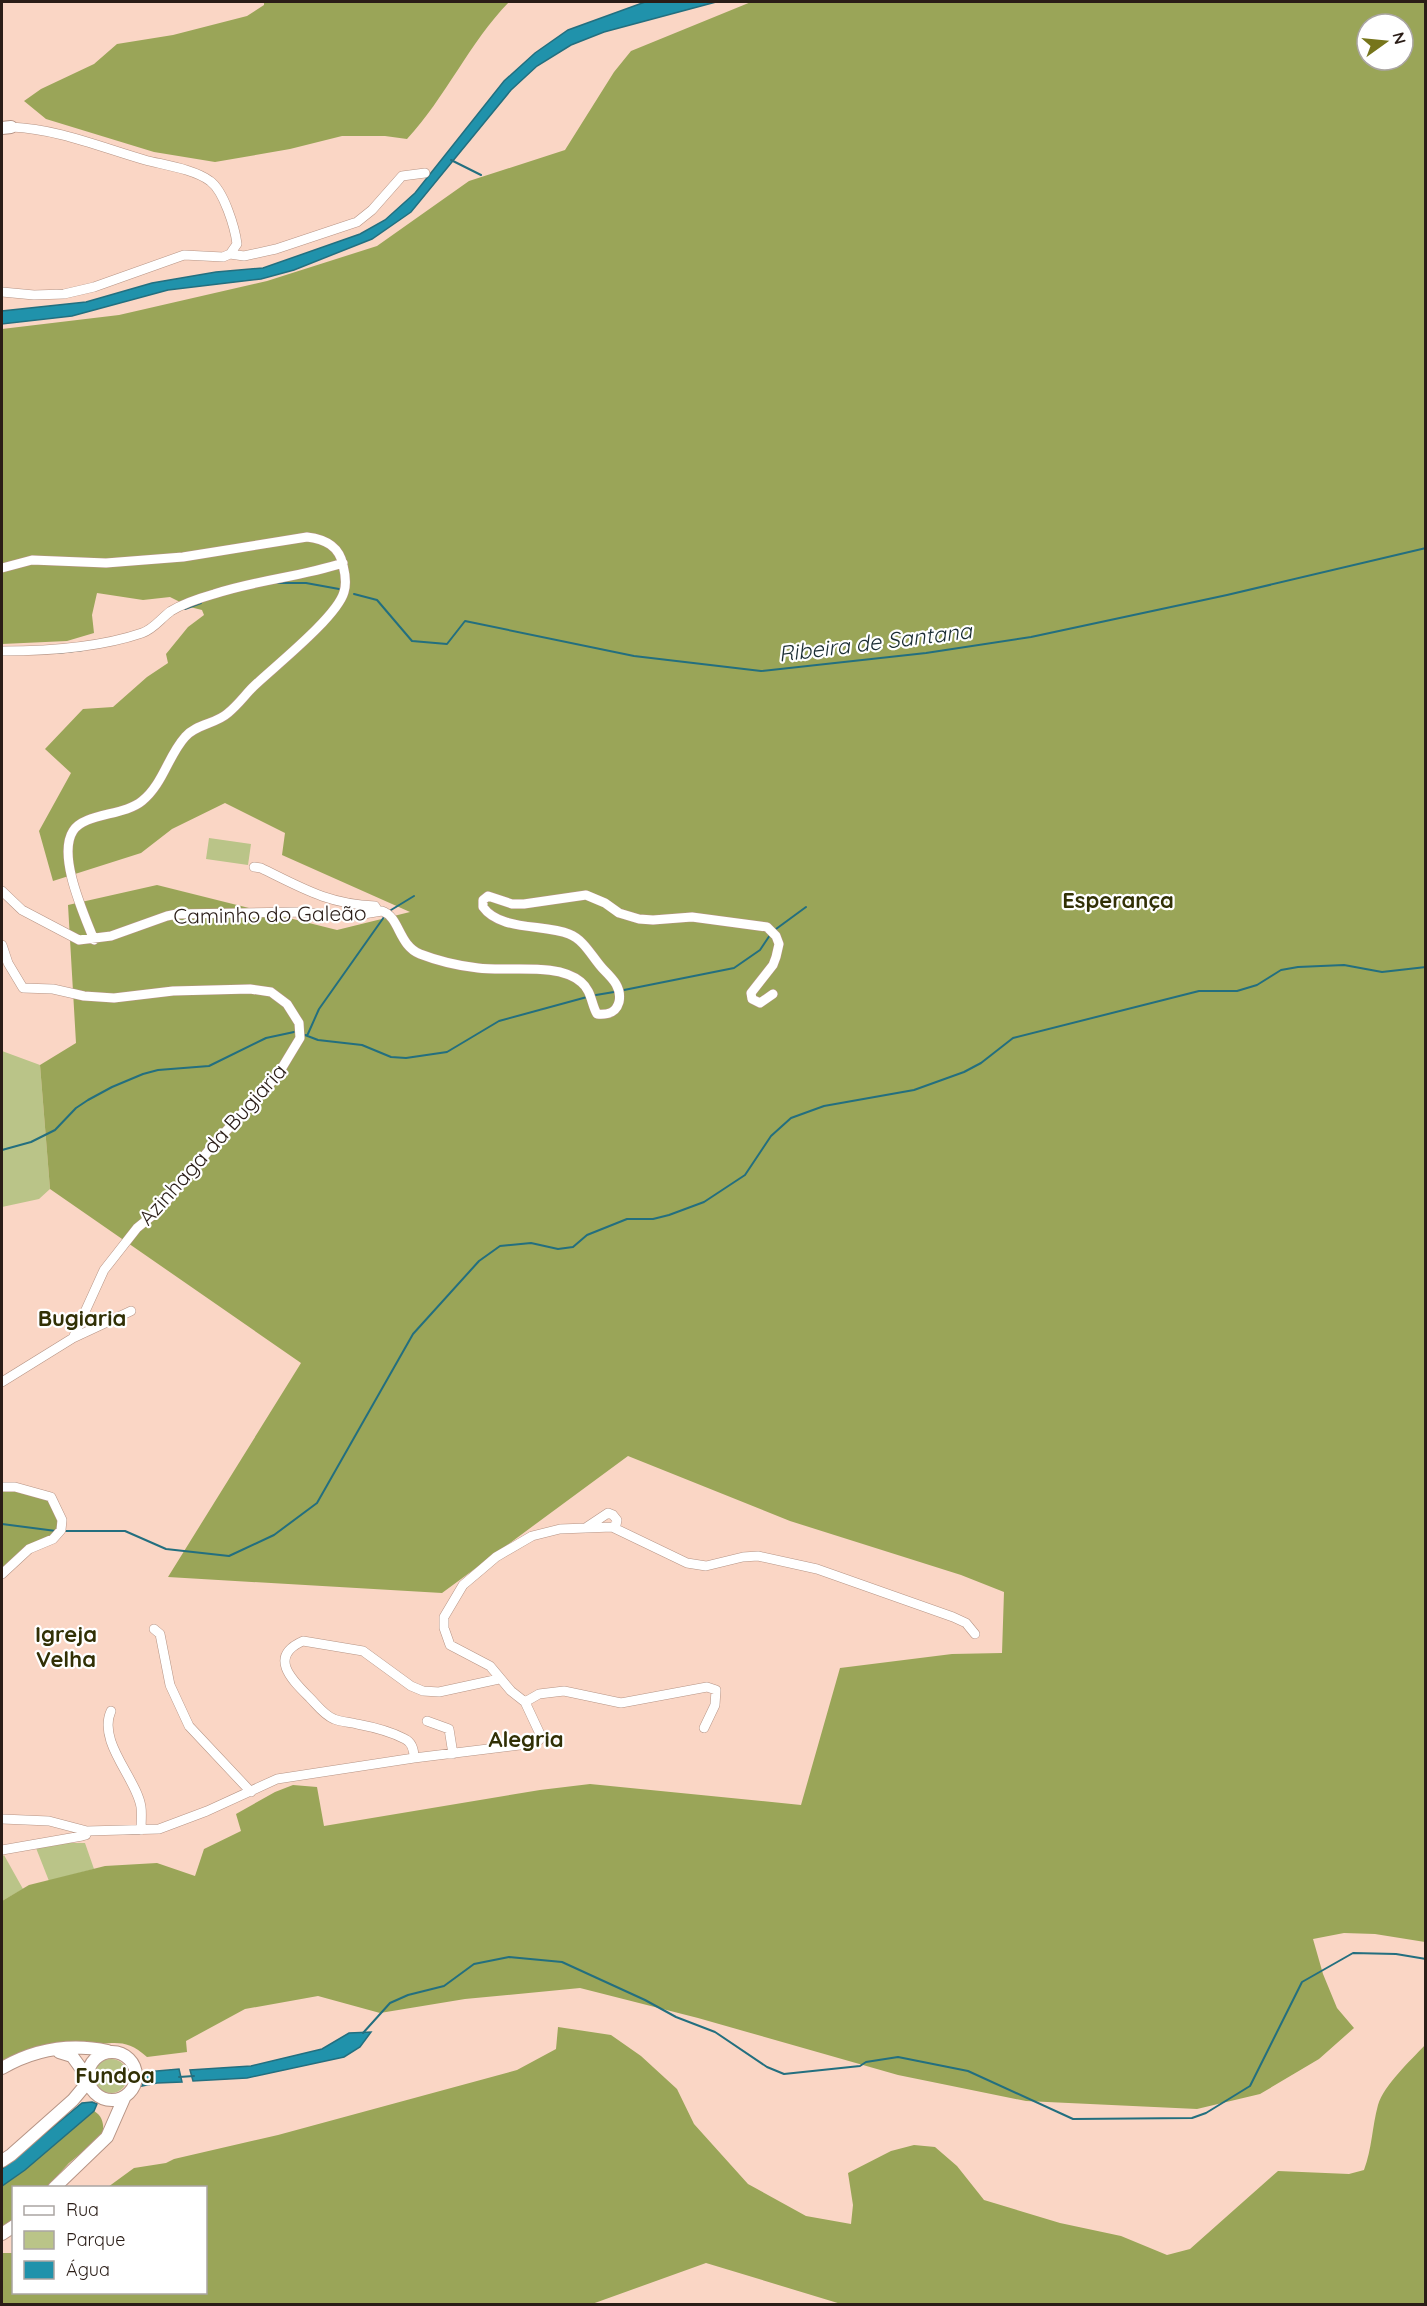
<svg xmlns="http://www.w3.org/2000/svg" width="1427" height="2306" font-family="Quicksand,sans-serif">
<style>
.green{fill:#bac488}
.forest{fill:#9aa558;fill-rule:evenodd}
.water{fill:#2092ab;stroke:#236f7f;stroke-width:1.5}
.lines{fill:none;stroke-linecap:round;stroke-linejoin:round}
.stream{stroke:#236f7f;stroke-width:2}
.minor-casing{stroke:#b69485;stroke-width:10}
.major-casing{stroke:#b69485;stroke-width:14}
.minor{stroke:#fff;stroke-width:9}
.major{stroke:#fff;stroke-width:12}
.labels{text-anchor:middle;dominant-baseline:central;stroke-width:4.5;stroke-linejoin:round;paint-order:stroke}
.street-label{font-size:21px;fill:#2a1d17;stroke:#fff}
.water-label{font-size:22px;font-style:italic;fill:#192c32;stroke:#fff}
.neighbourhood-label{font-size:22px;font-weight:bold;fill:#313005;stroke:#fff}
</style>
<rect width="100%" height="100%" fill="#fad6c5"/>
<path class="green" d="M 209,838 L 251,844 L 248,865 L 206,859 Z
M 2,1051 L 40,1065 L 50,1189 L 39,1199 L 2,1207 Z
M 64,1843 L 85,1843 L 94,1869 L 49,1881 L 36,1848 Z
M 4,1855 L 23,1889 L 2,1901 L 2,1857 Z
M94 2076a17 17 0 1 1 34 0a17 17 0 1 1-34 0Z"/>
<path class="forest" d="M 264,2 L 509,2 C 469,43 446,97 407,139 L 385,136 L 342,136 L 290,149 L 215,162 L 154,152 L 46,119 L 24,101 L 41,89 L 94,64 L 117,44 L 173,35 L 247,16 L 264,5 Z
M 751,2 L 1425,2 L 1425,1942 L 1375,1934 L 1344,1933 L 1313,1939 L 1323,1974 L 1337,2008 L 1354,2028 L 1319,2059 L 1260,2094 L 1197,2109 L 1026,2101 L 898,2075 L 698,2018 L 580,1988 L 465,1999 L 380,2013 L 318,1996 L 245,2009 L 186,2041 L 187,2052 L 147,2057 C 125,2037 113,2044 86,2045 C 78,2045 70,2043 63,2043 C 39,2044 21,2052 2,2064 L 2,1901 L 29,1885 L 105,1866 L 157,1863 L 195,1876 L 204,1849 L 241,1831 L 236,1814 L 275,1792 L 293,1785 L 317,1787 L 324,1826 L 540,1790 L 590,1784 L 801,1805 L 840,1668 L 952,1654 L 1002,1653 L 1004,1592 L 961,1575 L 790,1521 L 628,1456 L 442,1593 L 168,1577 L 301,1363 L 50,1189 L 40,1065 L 76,1043 L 68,905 L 157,885 L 337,930 L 410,912 L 282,855 L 285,833 L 225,803 L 172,829 L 141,853 L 53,881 L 39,831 L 71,773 L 45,749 L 83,709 L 113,707 L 147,677 L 168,663 L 166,654 L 188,627 L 204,615 L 202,610 L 190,607 L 170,597 L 143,600 L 97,593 L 92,615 L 94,633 L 67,641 L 2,644 L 2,329 L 119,315 L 267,281 L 377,246 L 469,181 L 565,150 L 614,72 L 631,51 ZM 1367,24 L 1403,24 L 1403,60 L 1367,60 Z
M 2,1487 L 51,1497 L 61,1530 L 29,1549 L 2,1574 Z
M 558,2027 L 611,2035 L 641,2056 L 677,2089 L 694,2124 L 748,2184 L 806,2216 L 851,2224 L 853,2205 L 848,2173 L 891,2151 L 914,2145 L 935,2147 L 957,2166 L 984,2200 L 1060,2223 L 1121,2236 L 1167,2255 L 1190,2249 L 1278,2171 L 1349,2174 L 1364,2170 C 1372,2149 1372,2127 1378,2105 C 1384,2085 1411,2060 1425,2045 L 1425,2304 L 841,2304 L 706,2263 L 592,2304 L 2,2304 L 2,2253 L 13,2253 L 14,2292 L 206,2292 L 206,2188 L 108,2187 L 134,2168 L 166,2163 L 174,2159 L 278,2135 L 517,2070 L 556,2049 Z
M 94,2111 C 103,2116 104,2125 103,2135 L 69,2163 L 47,2187 L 14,2188 L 13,2220 L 2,2231 L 2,2186 L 25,2170 Z"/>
<path class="water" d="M 645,2 L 716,2 L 604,32 L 571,45 L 537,66 L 511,90 L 411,212 L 372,239 L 294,270 L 261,279 L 168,290 L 72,316 L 2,324 L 2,311 L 86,302 L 152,283 L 216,272 L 263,268 L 360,234 L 385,220 L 415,193 L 504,81 L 535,53 L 568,30 Z
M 371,2032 L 360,2047 L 344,2057 L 247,2078 L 193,2081 L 190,2070 L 251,2066 L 322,2049 L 349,2033 Z
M 179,2069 L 182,2082 L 157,2083 L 142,2086 L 146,2072 Z
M 92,2102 L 97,2104 L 94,2111 L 25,2170 L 2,2186 L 2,2169 L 82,2103 Z"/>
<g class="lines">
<path class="stream" d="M 451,160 L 481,175
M 276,583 L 306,583 L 339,589
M 354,594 L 377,600 L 412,641 L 447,644 L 465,621 L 634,656 L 761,671 L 926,653 L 1031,637 L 1227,595 L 1426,548
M 185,609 L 201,603
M 56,653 L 83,650
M 391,910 L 414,896
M 776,929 L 806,907
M 624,990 L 734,968 L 760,950 L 770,935
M 596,995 L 614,992
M 305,1035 L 318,1040 L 362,1045 L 391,1057 L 406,1058 L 447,1052 L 499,1021 L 587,997
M 307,1036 L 319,1009 L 384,917
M 2,1150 L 31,1142 L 55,1130 L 76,1108 L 88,1100 L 112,1087 L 143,1074 L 158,1070 L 209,1066 L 266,1038 L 294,1032
M 2,1524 L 56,1531
M 65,1531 L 125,1531 L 166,1549 L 229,1556 L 274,1535 L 317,1503 L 413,1334 L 479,1261 L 500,1246 L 531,1243 L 558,1249 L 573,1247 L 587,1235 L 627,1219 L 653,1219 L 669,1215 L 704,1202 L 745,1175 L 771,1136 L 791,1118 L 824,1106 L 914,1090 L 964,1072 L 981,1063 L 1013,1038 L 1199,991 L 1237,991 L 1257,985 L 1281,970 L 1298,967 L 1344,965 L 1382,972 L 1426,967
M 363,2033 L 390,2003 L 408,1995 L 444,1986 L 474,1964 L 509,1957 L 562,1962 L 645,2000 L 676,2017 L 715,2032 L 767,2067 L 784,2074 L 860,2066 L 866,2062 L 898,2057 L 968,2071 L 1073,2119 L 1192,2118 L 1206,2113 L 1250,2086 L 1302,1982 L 1353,1953 L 1396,1954 L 1426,1959
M 179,2077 L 194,2076"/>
<g class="minor-casing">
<path id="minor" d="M 11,127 C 58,129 100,147 145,160 C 164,165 194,169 210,181 C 224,191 235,228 237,244 L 230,254
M 2,292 L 34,295 L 64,294 L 94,287 L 184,255 L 223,257 L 230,254 L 244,256 L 276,249 L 357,222 L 372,210 L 402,176 L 425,173
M 2,568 L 32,560 L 106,563 L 183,557 L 307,537 C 325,539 339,546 343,565 C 345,573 347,583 344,592 C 337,617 275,666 253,687 C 245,695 238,705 228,713 C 216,724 196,724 185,737 C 168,756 163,784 142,801 C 124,816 84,813 73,831 C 57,856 84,914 94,940
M 2,651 C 45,651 101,647 142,633 C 154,629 161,618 171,611 C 184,603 200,598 214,594 C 256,580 300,577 343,563
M 254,867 L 261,868 C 302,888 328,904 375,906 L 378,911
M 2,891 L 22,910 L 79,940 L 111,936 L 167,916 L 177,914 L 297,912 L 351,916 L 382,911 C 400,917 398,945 420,954 C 438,961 460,966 478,968 C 508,972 558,962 581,982 C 592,991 591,1004 597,1014 C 608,1015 616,1013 619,1002 C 622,988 613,979 604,970 C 593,959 585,940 569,934 C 544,924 500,931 483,907 L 483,900 L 488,896 L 512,904 L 524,904 L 586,895 L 605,903 L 619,913 L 639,919 L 653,920 L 692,917 L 767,927 L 776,936 L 779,944 L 776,957 L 773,965 L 751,993 L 752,999 L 760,1003 L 773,994
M 2,945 L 8,963 L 23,988 L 53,989 L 84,996 L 114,998 L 173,991 L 250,989 L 271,992 L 287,1004 L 299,1023 L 300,1038 L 277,1076 L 215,1143 L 159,1210 L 137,1228 L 104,1270 L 73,1338
M 2,1382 L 73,1338 L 131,1311
M 2,1487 L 15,1487 L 51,1497 L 62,1520 L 61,1530 L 53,1539 L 29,1549 L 2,1574
M 612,1527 L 687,1563 L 706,1566 L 743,1557 L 758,1556 L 817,1569 L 953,1617 L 966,1623 L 975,1634
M 154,1629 L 160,1634 L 170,1685 L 189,1726 L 251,1792
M 525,1702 L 539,1694 L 564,1691 L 621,1703 L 707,1687 L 716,1690 L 715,1705 L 704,1728
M 111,1711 C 97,1742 137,1779 141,1807 C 142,1814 141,1823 141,1830
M 427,1721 L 449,1729 L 453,1754
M 414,1758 C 414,1751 413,1743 405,1739 C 390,1731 373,1727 357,1724 C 349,1722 341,1722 334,1719 C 324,1715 317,1705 310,1698 C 293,1681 267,1657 303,1641 L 363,1651 L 411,1686 L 423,1691 L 439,1692 L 499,1679
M 2,1819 L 49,1821 L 87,1831 L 159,1829 L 207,1811 L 277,1779 L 414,1758 L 536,1743 L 540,1739 L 540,1734 L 525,1702 L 511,1691 L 490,1666 L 450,1645 L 444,1628 L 444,1617 L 463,1585 L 482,1569 L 496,1557 L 532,1536 L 560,1529 L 612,1527 L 616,1525 L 617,1520 L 613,1515 L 608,1513 L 587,1527
M 2,1850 L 82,1836 L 86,1835 L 87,1831"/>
</g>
<g class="major-casing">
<path id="major" d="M 2,128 L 11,127
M88 2076a24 24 0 1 1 48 0a24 24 0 1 1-48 0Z
M 59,2052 L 72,2056 L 88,2078
M 2,2068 C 35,2049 71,2043 108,2051
M 2,2161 L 11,2155 L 73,2100 L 88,2082
M 54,2188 L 107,2137 L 125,2096
M 2,2234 L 14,2226"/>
</g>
<use href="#minor" class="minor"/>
<use href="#major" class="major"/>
</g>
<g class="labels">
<g class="street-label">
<text transform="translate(270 914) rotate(-1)">Caminho do Galeão</text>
<text transform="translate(212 1144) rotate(-48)">Azinhaga da Bugiaria</text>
</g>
<g class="water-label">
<text transform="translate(875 642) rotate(-7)">Ribeira de Santana</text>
</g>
<g class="neighbourhood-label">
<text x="1118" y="900">Esperança</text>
<text x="82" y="1318">Bugiaria</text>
<text x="66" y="1634">Igreja<tspan x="66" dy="25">Velha</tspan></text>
<text x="526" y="1739">Alegria</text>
<text x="115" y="2075">Fundoa</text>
</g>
</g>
<rect width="1427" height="2306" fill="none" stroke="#2a1d17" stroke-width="6"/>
<rect x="12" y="2186" width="195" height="108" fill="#ffffff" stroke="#aaa5a2" stroke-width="1.5"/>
<rect x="24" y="2206" width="30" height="9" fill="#ffffff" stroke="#aaa5a2" stroke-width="1.5"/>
<text x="66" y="2216" font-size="18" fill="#2a1d17">Rua</text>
<rect x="24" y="2231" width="30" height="18" fill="#bac488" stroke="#aaa5a2" stroke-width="1.5"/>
<text x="66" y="2246" font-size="18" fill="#2a1d17">Parque</text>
<rect x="24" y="2261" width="30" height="18" fill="#2092ab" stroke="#aaa5a2" stroke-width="1.5"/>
<text x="66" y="2276" font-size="18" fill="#2a1d17">Água</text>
<g transform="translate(1385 42) rotate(75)"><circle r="28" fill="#ffffff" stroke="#aaa5a2" stroke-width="1.5"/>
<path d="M0-4.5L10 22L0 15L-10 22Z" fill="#76751b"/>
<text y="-9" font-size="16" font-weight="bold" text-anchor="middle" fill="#2a1d17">N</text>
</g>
</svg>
